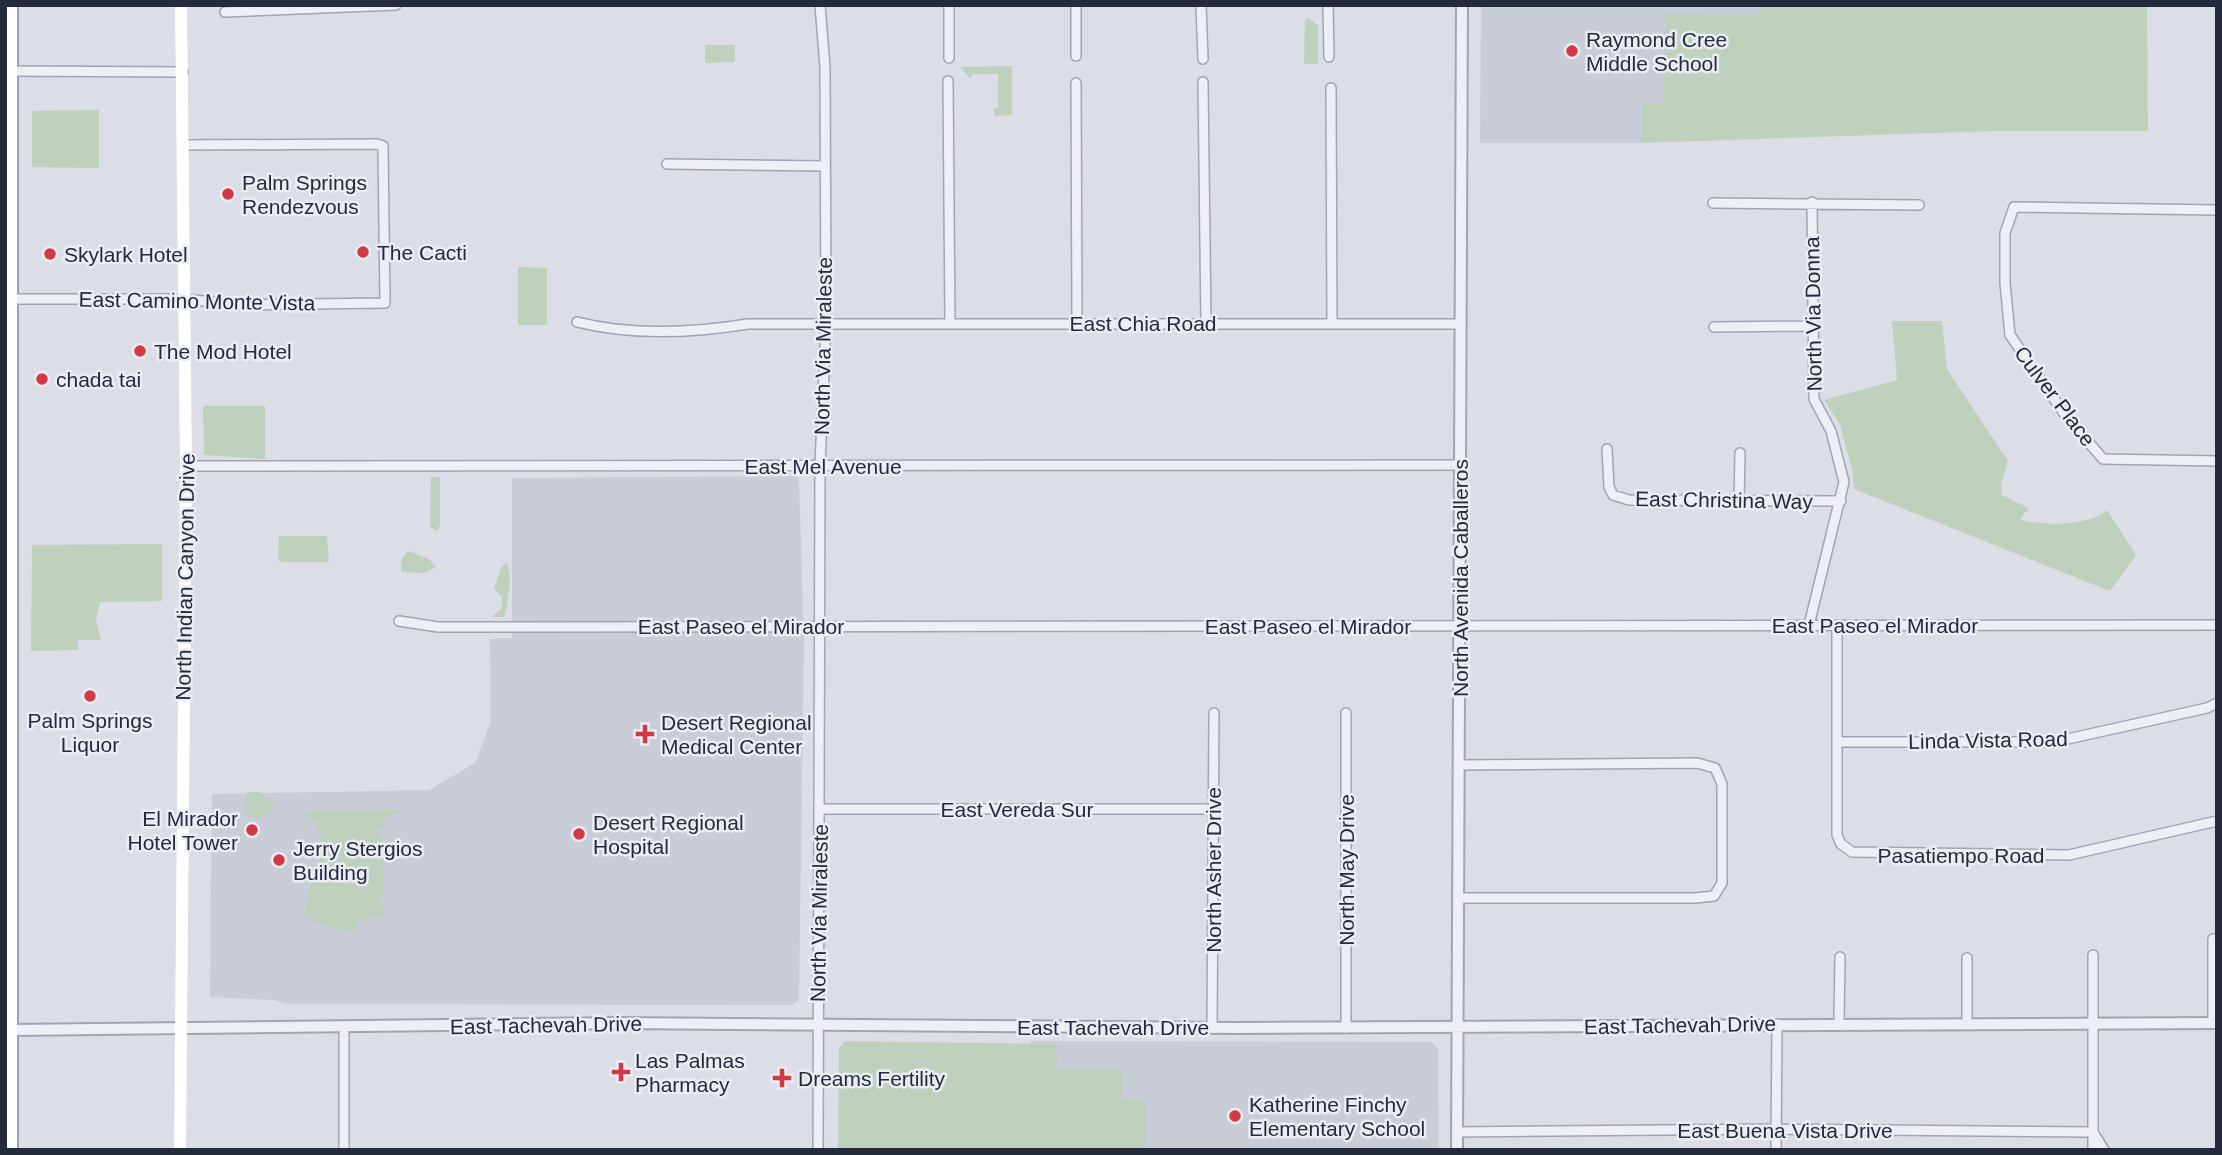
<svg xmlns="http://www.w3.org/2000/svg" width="2222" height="1155" font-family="Arial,sans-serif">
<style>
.built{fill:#c9cdd8}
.green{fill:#bfd0bc}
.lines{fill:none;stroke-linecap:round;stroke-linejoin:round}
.minor-casing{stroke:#a1a5b0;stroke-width:12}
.tertiary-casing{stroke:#a1a5b0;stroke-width:14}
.primary-casing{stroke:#9aa2b2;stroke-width:18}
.minor{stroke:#edeff4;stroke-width:9}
.tertiary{stroke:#edeff4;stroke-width:10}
.secondary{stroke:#fff;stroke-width:12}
.primary{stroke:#fff;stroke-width:14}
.poi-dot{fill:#d13a45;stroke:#eaedf4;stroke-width:2.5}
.labels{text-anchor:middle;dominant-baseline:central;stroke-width:5;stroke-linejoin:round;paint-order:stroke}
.poi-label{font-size:21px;fill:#252b3c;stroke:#eaedf4;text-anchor:start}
.street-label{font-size:21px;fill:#252b3c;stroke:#eaedf4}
</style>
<rect width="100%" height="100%" fill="#dbdee6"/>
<path class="built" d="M 1481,5 L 1761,5 L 1761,15 L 1664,104 L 1642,104 L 1641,143 L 1480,143 Z
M 796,476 L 799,480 L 804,641 L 799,1001 L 791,1005 L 290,1004 L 273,1000 L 210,997 L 212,794 L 429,790 L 475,763 L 491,721 L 490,639 L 512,638 L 512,478 Z
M 1031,1041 L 1432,1042 L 1438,1050 L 1439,1150 L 1031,1150 Z"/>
<path class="green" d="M 1761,5 L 2147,5 L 2148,131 L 1993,131 L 1641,143 L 1642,104 L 1664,104 L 1665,14 L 1760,15 Z
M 1309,18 L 1318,26 L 1318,64 L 1304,64 L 1305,19 Z
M 705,45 L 735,45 L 735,62 L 705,63 Z
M 1012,66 L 1012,115 L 994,116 L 994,108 L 998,107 L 998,74 L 973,74 L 970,78 L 960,67 Z
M 99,110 L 99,168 L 32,167 L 32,111 Z
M 518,267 L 547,268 L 547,325 L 518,325 Z
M 1892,321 L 1942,321 L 1947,369 L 2008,461 L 2001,484 L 2002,495 L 2029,508 L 2020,519 C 2042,527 2090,526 2107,510 L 2136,555 L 2110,591 L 1854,489 L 1853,474 L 1840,424 L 1824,400 L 1897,380 Z
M 203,406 L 265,406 L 265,459 L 204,455 Z
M 431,477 L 440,477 L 440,525 L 437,531 L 430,527 Z
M 279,536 L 327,536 L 329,562 L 281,562 L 278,560 Z
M 162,544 L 162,601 L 100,602 L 96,620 L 101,640 L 78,640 L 78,650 L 31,651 L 32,545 Z
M 408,551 L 429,559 L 436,567 L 424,573 L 401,572 L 402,558 Z
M 507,561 L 510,581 L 506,613 L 503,617 L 492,617 L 502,608 L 502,597 L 494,588 L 501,568 Z
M 247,792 L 260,792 L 274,803 L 273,812 L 258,819 L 246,814 Z
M 369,810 L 401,810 L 383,821 L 383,828 L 376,831 L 383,837 L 383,897 L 376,901 L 383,906 L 383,917 L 360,919 L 353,931 L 329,928 L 304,916 L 311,878 L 321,856 L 317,821 L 307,818 L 306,812 Z
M 845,1041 L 1056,1044 L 1057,1070 L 1122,1070 L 1122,1100 L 1146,1100 L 1146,1150 L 838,1150 L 839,1048 Z"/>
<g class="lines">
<g class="minor-casing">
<path id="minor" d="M 949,5 L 949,58
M 1076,5 L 1076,56
M 1201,5 L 1203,59
M 1328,5 L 1329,57
M 225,12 L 396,5
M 6,71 L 183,72
M 948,81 L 950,323
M 1203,82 L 1206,324
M 1076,83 L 1077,323
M 1331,88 L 1332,324
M 667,164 L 824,166
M 1713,203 L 1919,205
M 2217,210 L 2014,207 L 2005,233 L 2005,283 L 2010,335 L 2066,416 L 2103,459 L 2217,461
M 10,299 L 183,299 L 244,305 L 385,303 L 383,146 L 377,144 L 183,145
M 577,322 C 632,336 692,333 748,324 L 1461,324
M 1714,327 L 1814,326
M 1607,449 L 1609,487 L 1613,495 L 1629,500 L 1841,501
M 186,466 L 1461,465
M 1739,501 L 1740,453
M 399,621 L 438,627 L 2217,625
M 1809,625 L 1844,482 L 1831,431 L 1814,399 L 1812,202
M 1837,625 L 1837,835 L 1841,844 L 1852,852 L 2069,855 L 2217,821
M 1838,742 L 2054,742 L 2207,708 L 2217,703
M 820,809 L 1214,809
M 1458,898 L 1695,898 L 1714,896 L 1722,883 L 1722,784 L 1715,768 L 1697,763 L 1459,765
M 1967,958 L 1967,1023
M 1839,1023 L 1840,957
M 2213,1023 L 2213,939
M 1212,1028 L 1214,713
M 1346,1028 L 1346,713
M 1457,1132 L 1776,1129 L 2093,1132 L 2104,1150
M 344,1150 L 344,1028
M 818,1150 L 820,466 L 826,324 L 825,67 L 820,5
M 1776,1150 L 1777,1024
M 2093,1150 L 2093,955"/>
</g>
<g class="tertiary-casing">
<path id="tertiary" d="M 9,1030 L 619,1023 L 1238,1028 L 2217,1023
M 1457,1150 L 1462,5"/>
</g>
<g class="primary-casing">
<path id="primary" d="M 10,1150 L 10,5"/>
</g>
<use href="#minor" class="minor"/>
<use href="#tertiary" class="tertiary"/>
<path class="secondary" d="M 180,1150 L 186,466 L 181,5"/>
<use href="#primary" class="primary"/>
</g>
<g class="poi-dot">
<circle cx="1572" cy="51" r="7"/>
<circle cx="228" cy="194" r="7"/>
<circle cx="363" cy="252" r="7"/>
<circle cx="50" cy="254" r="7"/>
<circle cx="140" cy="351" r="7"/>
<circle cx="42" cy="379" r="7"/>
<circle cx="90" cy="696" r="7"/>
<path d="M641.5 723.5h7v7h7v7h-7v7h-7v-7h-7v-7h7z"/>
<circle cx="252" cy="830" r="7"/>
<circle cx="579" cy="834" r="7"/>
<circle cx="279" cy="860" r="7"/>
<path d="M617.5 1061.5h7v7h7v7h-7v7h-7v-7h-7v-7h7z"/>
<path d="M778.5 1067.5h7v7h7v7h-7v7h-7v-7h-7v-7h7z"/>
<circle cx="1235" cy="1116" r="7"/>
</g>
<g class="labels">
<g class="poi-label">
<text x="1586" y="39">Raymond Cree<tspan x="1586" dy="24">Middle School</tspan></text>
<text x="242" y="182">Palm Springs<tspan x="242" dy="24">Rendezvous</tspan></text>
<text x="377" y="252">The Cacti</text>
<text x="64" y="254">Skylark Hotel</text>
<text x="154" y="351">The Mod Hotel</text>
<text x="56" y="379">chada tai</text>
<text x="90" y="720" text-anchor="middle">Palm Springs<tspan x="90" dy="24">Liquor</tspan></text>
<text x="661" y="722">Desert Regional<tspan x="661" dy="24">Medical Center</tspan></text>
<text x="238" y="818" text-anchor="end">El Mirador<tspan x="238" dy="24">Hotel Tower</tspan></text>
<text x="593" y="822">Desert Regional<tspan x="593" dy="24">Hospital</tspan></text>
<text x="293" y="848">Jerry Stergios<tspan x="293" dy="24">Building</tspan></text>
<text x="635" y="1060">Las Palmas<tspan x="635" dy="24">Pharmacy</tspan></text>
<text x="798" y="1078">Dreams Fertility</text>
<text x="1249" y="1104">Katherine Finchy<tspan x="1249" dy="24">Elementary School</tspan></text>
</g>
<g class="street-label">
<text transform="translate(197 301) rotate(1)">East Camino Monte Vista</text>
<text transform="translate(1813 314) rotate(-91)">North Via Donna</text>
<text x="1143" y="323">East Chia Road</text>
<text transform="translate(823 346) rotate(-89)">North Via Miraleste</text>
<text transform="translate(2055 396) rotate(53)">Culver Place</text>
<text x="823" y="466">East Mel Avenue</text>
<text transform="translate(1724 500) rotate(1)">East Christina Way</text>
<text transform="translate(185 577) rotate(-89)">North Indian Canyon Drive</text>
<text transform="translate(1460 578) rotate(-90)">North Avenida Caballeros</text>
<text x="1875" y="625">East Paseo el Mirador</text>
<text x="741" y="626">East Paseo el Mirador</text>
<text x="1308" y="626">East Paseo el Mirador</text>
<text transform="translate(1988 740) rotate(-1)">Linda Vista Road</text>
<text x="1017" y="809">East Vereda Sur</text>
<text x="1961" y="855">Pasatiempo Road</text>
<text transform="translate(1213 870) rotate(-90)">North Asher Drive</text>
<text transform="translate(1346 870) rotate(-90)">North May Drive</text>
<text transform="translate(819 913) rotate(-89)">North Via Miraleste</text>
<text transform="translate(546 1025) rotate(-1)">East Tachevah Drive</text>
<text transform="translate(1680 1025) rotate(-1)">East Tachevah Drive</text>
<text x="1113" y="1027">East Tachevah Drive</text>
<text x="1785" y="1130">East Buena Vista Drive</text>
</g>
</g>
<rect width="2222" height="1155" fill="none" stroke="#252b3c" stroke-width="14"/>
</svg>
